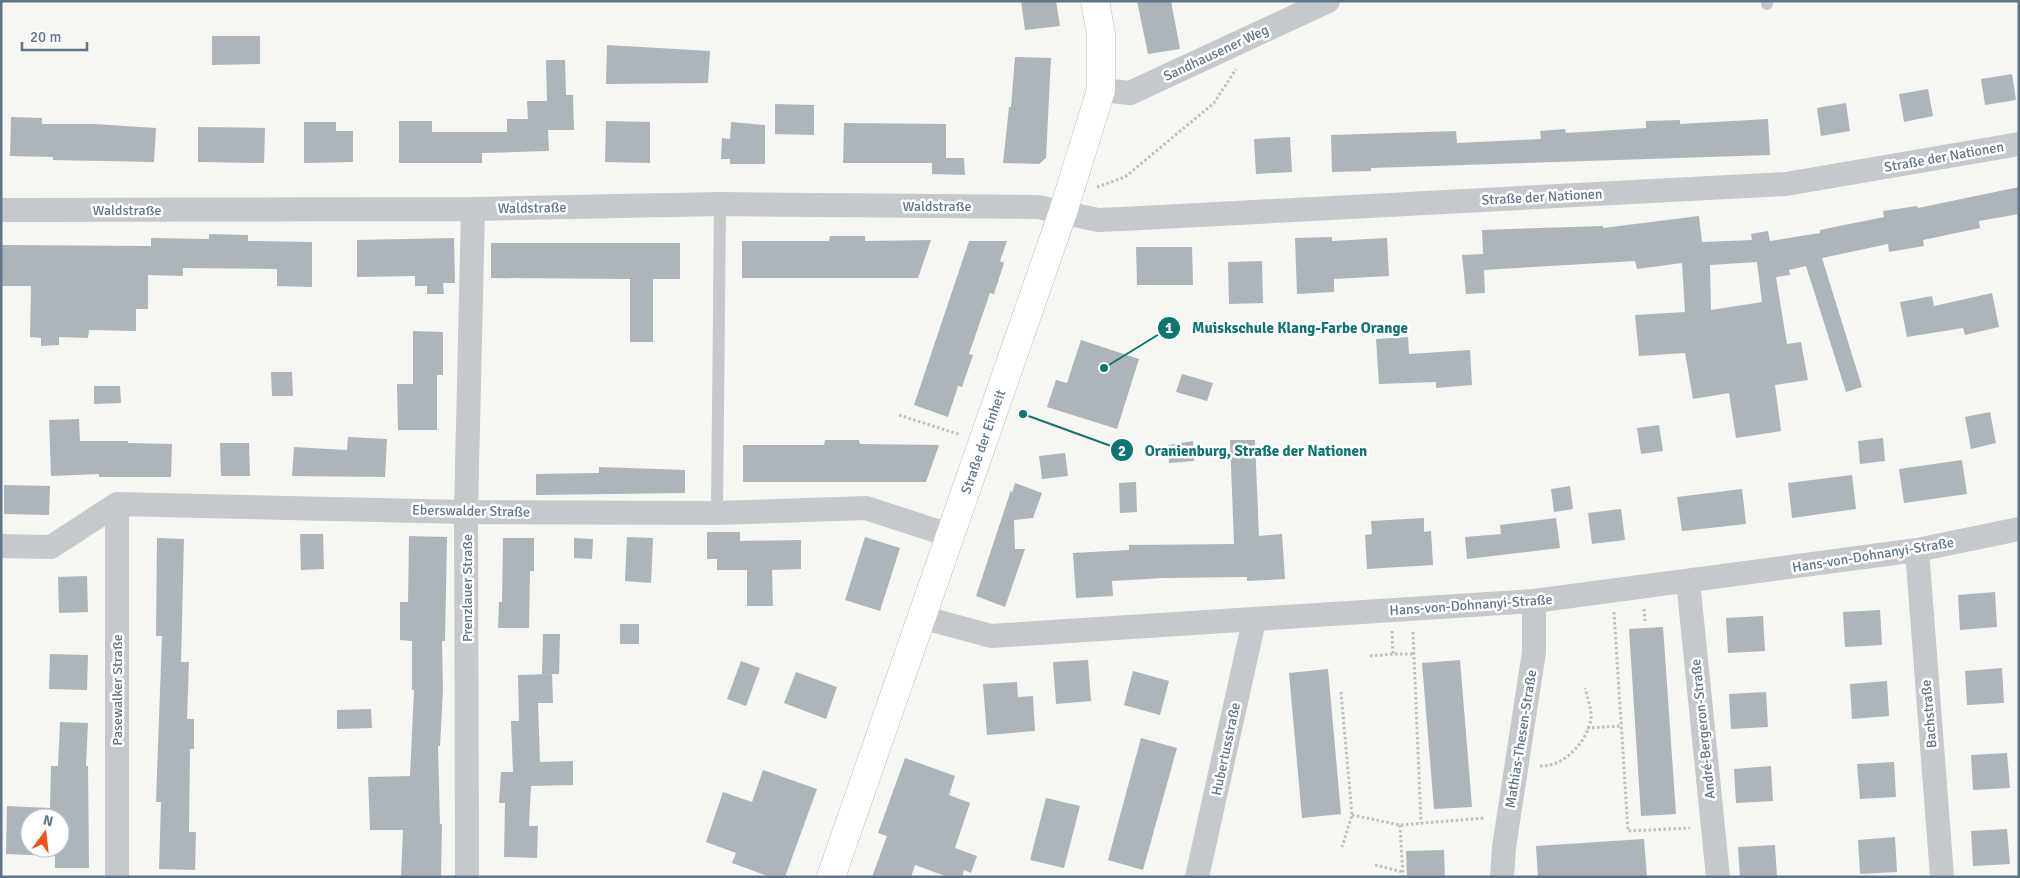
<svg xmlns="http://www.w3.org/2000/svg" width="2020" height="878" font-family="Signika,sans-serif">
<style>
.building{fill:#adb5bb;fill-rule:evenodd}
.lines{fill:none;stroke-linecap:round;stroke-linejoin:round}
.secondary-casing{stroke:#b7bcc1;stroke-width:29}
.path{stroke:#bec1c3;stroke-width:3;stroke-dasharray:2.5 2.5;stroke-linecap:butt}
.lane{stroke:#c5c9cc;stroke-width:12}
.street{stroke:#c5c9cc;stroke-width:24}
.secondary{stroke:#fff;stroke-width:28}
.labels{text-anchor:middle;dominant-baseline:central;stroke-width:5;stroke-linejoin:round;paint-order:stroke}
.street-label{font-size:14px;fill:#627586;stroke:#fff}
.leader{fill:none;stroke:#0f766e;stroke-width:2}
.callout-dot{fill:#0f766e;stroke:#fff;stroke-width:2}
.mark-label{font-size:15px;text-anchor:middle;font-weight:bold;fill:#fff}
.callout-label{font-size:15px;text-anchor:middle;font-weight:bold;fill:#0f766e;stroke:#fff;stroke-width:5;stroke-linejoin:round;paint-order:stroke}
</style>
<rect width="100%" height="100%" fill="#f6f6f2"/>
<path class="building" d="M 1021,1 L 1056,1 L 1060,26 L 1025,30 Z
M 1137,1 L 1171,1 L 1180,49 L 1148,54 Z
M 212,36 L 260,36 L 260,64 L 212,65 Z
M 607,45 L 710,51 L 708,83 L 606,84 Z
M 1015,57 L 1051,58 L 1046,158 L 1039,164 L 1003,163 L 1009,107 L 1011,107 Z
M 546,60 L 565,60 L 566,95 L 573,95 L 574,130 L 548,130 L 549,151 L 482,153 L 482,163 L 399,163 L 399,121 L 432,121 L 432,132 L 507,132 L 507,119 L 528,119 L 527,101 L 547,101 Z
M 2012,74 L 2016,100 L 1985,105 L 1981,79 Z
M 1928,89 L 1933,116 L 1904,122 L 1899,94 Z
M 1846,103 L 1850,131 L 1821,136 L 1817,108 Z
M 775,104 L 814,105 L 814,135 L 775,134 Z
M 11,117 L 42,118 L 42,124 L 94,124 L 156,128 L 154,162 L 53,160 L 53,157 L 10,156 Z
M 1768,119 L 1770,155 L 1371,168 L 1371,171 L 1332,172 L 1331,135 L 1456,131 L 1457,143 L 1541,139 L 1540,131 L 1565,129 L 1566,133 L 1646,128 L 1646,121 L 1680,120 L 1680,124 Z
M 606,121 L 650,122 L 650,163 L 605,162 Z
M 304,122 L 336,122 L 336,131 L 353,131 L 353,162 L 304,163 Z
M 731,122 L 765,125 L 765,164 L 730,164 L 730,159 L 721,159 L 722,138 L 730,139 Z
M 844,123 L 946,124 L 946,158 L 964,158 L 965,175 L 932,174 L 932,163 L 843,163 Z
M 198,127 L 265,128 L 264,163 L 198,162 Z
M 1290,137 L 1292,172 L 1256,174 L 1254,139 Z
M 2019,187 L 2019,214 L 1979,221 L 1980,228 L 1923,240 L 1924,246 L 1889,252 L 1888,244 L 1822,258 L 1862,387 L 1846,392 L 1806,266 L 1789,270 L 1790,275 L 1776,277 L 1787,344 L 1801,342 L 1808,380 L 1775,385 L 1781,431 L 1736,438 L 1729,393 L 1693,399 L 1685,353 L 1639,356 L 1635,315 L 1685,312 L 1682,263 L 1637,269 L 1635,261 L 1484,270 L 1485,293 L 1466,294 L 1462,255 L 1483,254 L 1482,230 L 1603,226 L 1603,228 L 1699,216 L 1702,242 L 1752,240 L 1751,234 L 1768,231 L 1770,241 L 1820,233 L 1820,230 L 1884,217 L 1883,211 L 1917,206 L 1918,208 ZM 1757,262 L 1762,302 L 1711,310 L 1710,265 Z
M 209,234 L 248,235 L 248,241 L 312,242 L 312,287 L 277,286 L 277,269 L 183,268 L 183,276 L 148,275 L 148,309 L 136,309 L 136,331 L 89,330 L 88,338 L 59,337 L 59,345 L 41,346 L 41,338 L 30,337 L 31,286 L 1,286 L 1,245 L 151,246 L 151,238 L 209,239 Z
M 830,236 L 865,236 L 865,241 L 931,240 L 918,278 L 742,278 L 742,241 L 829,241 Z
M 1332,237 L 1332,241 L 1387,238 L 1389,276 L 1334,279 L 1334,292 L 1297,294 L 1295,238 Z
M 454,238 L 455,283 L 443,283 L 444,294 L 427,294 L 427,286 L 415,286 L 415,276 L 357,277 L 357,240 Z
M 969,241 L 1007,241 L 1000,261 L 1004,263 L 994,294 L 990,293 L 969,354 L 973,355 L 962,387 L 958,386 L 948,417 L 914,405 Z
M 491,243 L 680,243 L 680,279 L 653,279 L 653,342 L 630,342 L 630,279 L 491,278 Z
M 1136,247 L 1192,247 L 1193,285 L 1137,285 Z
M 1262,261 L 1263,303 L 1229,304 L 1228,262 Z
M 1992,293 L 1999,327 L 1965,335 L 1963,328 L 1907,337 L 1900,302 L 1932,296 L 1934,306 Z
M 413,331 L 443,332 L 443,375 L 437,375 L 437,430 L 398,430 L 397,384 L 413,384 Z
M 1408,337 L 1409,354 L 1470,350 L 1472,385 L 1436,388 L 1436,382 L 1379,384 L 1376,339 Z
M 1081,340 L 1139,359 L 1117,429 L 1047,407 L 1056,380 L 1067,383 Z
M 271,372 L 292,372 L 293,396 L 272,396 Z
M 1182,374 L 1213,383 L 1207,401 L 1176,392 Z
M 94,386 L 120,386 L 121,403 L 94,404 Z
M 1990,412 L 1996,443 L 1971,449 L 1965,417 Z
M 79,419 L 80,441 L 128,441 L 128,443 L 172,444 L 171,477 L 99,477 L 99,474 L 51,476 L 49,420 Z
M 1659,425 L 1663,451 L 1641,454 L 1637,428 Z
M 348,437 L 387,439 L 385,477 L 292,476 L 294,447 L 347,450 Z
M 1883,438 L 1885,461 L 1860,464 L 1858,441 Z
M 825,440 L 859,440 L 860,444 L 939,445 L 926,482 L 743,482 L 743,445 L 824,445 Z
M 1230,440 L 1255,440 L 1259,536 L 1282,534 L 1285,579 L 1247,581 L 1247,577 L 1163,578 L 1112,581 L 1113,596 L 1076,598 L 1073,553 L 1129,550 L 1129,545 L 1234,544 Z
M 1193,441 L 1194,461 L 1169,463 L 1168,445 Z
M 220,443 L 249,443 L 250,476 L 221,476 Z
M 1065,453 L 1068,476 L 1042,479 L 1039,456 Z
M 1962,460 L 1967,494 L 1904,503 L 1899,469 Z
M 599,467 L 685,470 L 685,493 L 536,495 L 536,474 L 599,473 Z
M 1852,475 L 1856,509 L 1792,518 L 1788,483 Z
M 1136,482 L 1137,512 L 1120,513 L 1119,483 Z
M 1015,483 L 1042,493 L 1033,518 L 1014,520 L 1015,549 L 1025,549 L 1005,607 L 976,596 L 1011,490 L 1012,493 Z
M 4,485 L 50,486 L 49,515 L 4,514 Z
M 1570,486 L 1573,509 L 1554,512 L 1551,489 Z
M 1742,489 L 1746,524 L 1682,531 L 1677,497 Z
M 1621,509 L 1625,540 L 1592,544 L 1588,513 Z
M 1424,518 L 1424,532 L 1431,531 L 1433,565 L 1367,569 L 1365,535 L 1372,534 L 1371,521 Z
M 1556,518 L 1560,548 L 1467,559 L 1465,537 L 1501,534 L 1500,525 Z
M 707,532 L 740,532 L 740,541 L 801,540 L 801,569 L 772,570 L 773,606 L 747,606 L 747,570 L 717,570 L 717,559 L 707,559 Z
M 300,534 L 323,534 L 324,569 L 301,570 Z
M 409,536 L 447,537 L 445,641 L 442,641 L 443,690 L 440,746 L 438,746 L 440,824 L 442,824 L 441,877 L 401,877 L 403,830 L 370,830 L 368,777 L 410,776 L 414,690 L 412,690 L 412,641 L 400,640 L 400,602 L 408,602 Z
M 627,537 L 653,538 L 651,583 L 625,581 Z
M 865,537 L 900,548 L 880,611 L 845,600 Z
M 157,538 L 184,539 L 181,662 L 189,662 L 187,719 L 194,719 L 194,749 L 190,749 L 189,832 L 196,832 L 195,870 L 159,869 L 161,802 L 156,802 L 162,636 L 156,636 Z
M 503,538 L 534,538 L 534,571 L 530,571 L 529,628 L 498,628 L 499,602 L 502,602 Z
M 574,538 L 593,539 L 592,559 L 574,558 Z
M 87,576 L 88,612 L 59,613 L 58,577 Z
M 1995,592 L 1997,627 L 1960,630 L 1958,595 Z
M 1880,610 L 1882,645 L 1845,647 L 1843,612 Z
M 1763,616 L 1765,651 L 1728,653 L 1726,618 Z
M 620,624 L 639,624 L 639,644 L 620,644 Z
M 1663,627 L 1676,814 L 1641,816 L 1629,629 Z
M 543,634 L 560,634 L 559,674 L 542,674 Z
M 50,654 L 88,655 L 87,690 L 49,689 Z
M 1088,660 L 1091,701 L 1056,704 L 1053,662 Z
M 1460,660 L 1472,807 L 1434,809 L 1422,663 Z
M 741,661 L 760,668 L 746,706 L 727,699 Z
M 2002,668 L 2004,703 L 1967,705 L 1965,671 Z
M 1328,669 L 1341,814 L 1302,818 L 1289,673 Z
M 1133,671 L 1169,681 L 1160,715 L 1124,705 Z
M 796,672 L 837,687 L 826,719 L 784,703 Z
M 552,674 L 553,703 L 538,703 L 540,762 L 573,761 L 573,785 L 531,786 L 529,826 L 538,826 L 537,858 L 504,857 L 505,803 L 499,803 L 501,772 L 513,772 L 511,721 L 519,721 L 518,675 Z
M 1887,681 L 1889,716 L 1852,719 L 1850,684 Z
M 1017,682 L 1018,697 L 1033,696 L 1035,731 L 987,735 L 983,684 Z
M 1766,692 L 1768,727 L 1731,729 L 1729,694 Z
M 371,709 L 372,728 L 337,729 L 337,710 Z
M 60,722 L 88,723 L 86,766 L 88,766 L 89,868 L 55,868 L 55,856 L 6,854 L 7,806 L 50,808 L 51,766 L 58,766 ZM 30,818 L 60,818 L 60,848 L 30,848 Z
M 1141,738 L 1177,748 L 1143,870 L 1108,860 Z
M 2007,753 L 2010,788 L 1973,790 L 1971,755 Z
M 905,758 L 955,776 L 949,795 L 970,803 L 955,848 L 977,856 L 971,873 L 964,870 L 962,877 L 948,877 L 915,865 L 911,877 L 872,877 L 887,836 L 878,833 Z
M 1894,762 L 1896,797 L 1860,799 L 1857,764 Z
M 1771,766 L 1773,801 L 1736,803 L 1734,769 Z
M 763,770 L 817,789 L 785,877 L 770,877 L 732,863 L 736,853 L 706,842 L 723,792 L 752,802 Z
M 1046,798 L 1080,806 L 1064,868 L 1030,860 Z
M 2007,829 L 2010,864 L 1973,866 L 1971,831 Z
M 1895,837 L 1897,872 L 1860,874 L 1858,840 Z
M 1644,839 L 1647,877 L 1538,877 L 1536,846 Z
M 1775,845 L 1777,877 L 1740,877 L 1738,847 Z
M 1444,850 L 1445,877 L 1407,877 L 1406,851 Z"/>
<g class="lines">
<g class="secondary-casing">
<g id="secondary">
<path id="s1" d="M 831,877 L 1063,212 L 1101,90 L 1101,34 L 1095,1"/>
</g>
</g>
<path class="path" d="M 1097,187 L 1125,177 L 1214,103 L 1236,69
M 899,415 L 961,435
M 1644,609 L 1645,621
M 1614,612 L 1628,831 L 1690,828
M 1392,631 L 1393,654 L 1414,654
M 1413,632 L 1421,823
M 1370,656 L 1393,654
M 1341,692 L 1352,815 L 1342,847
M 1587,728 L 1621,726
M 1540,766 C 1564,767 1587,742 1591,719 C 1592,710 1587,697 1585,688
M 1352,815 L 1400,825 L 1485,818
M 1400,825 L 1403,877
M 1375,865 L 1403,872"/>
<path class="lane" d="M 1767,1 L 1767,4
M 717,513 L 720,204"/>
<path class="street" d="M 1101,90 L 1130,93 L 1328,1
M 1,210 L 473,209 L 720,204 L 1038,207 L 1098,220 L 1123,219 L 1786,184 L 2019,144
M 1,546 L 51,547 L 117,504 L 466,512 L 717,513 L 866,508 L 949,535
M 1917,550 L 1942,877
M 1688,581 L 1718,877
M 921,617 L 991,636 L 1534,601 L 1917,550 L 2019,529
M 117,877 L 117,504
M 467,877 L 466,512 L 473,209
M 1197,877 L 1254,621
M 1502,877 L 1504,847 L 1534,652 L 1534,601"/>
<use href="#secondary" class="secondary"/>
</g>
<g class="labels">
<g class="street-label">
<text transform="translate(1216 53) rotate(-25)">Sandhausener Weg</text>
<text transform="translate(1944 157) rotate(-10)">Straße der Nationen</text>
<text transform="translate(1542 197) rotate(-3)">Straße der Nationen</text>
<text x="937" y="206">Waldstraße</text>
<text transform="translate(532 208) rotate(-1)">Waldstraße</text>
<text x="127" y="210">Waldstraße</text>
<text stroke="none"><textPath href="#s1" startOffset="461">Straße der Einheit</textPath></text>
<text transform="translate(471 511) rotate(1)">Eberswalder Straße</text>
<text transform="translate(1873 555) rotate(-9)">Hans-von-Dohnanyi-Straße</text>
<text transform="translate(467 588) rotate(-90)">Prenzlauer Straße</text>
<text transform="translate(1471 605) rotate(-4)">Hans-von-Dohnanyi-Straße</text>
<text transform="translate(117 690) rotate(-90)">Pasewalker Straße</text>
<text transform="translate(1929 714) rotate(-95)">Bachstraße</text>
<text transform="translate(1703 729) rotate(-96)">André-Bergeron-Straße</text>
<text transform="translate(1521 739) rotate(-81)">Mathias-Thesen-Straße</text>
<text transform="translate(1226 749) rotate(-78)">Hubertusstraße</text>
</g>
</g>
<path class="leader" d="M1104 368L1169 328M1023 414L1122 450"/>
<g class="callout-dot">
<circle cx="1104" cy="368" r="5"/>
<circle cx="1023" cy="414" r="5"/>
<circle cx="1169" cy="328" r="12"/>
<circle cx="1122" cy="450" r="12"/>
</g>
<g class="mark-label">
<text x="1169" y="333">1</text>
<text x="1122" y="456">2</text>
</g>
<g class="callout-label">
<text x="1300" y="333">Muiskschule Klang-Farbe Orange</text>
<text x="1256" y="456">Oranienburg, Straße der Nationen</text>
</g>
<rect width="2020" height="878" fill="none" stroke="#627586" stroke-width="5"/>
<g transform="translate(45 833) rotate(15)"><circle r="24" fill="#ffffff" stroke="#c0c8cf"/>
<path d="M0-4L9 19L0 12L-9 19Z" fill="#f15217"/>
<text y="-8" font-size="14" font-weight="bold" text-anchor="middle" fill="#627586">N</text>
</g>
<path d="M22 42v8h65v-8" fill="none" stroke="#627586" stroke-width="2.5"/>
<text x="30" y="42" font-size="15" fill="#627586" stroke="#ffffff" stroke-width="4" paint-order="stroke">20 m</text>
</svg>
